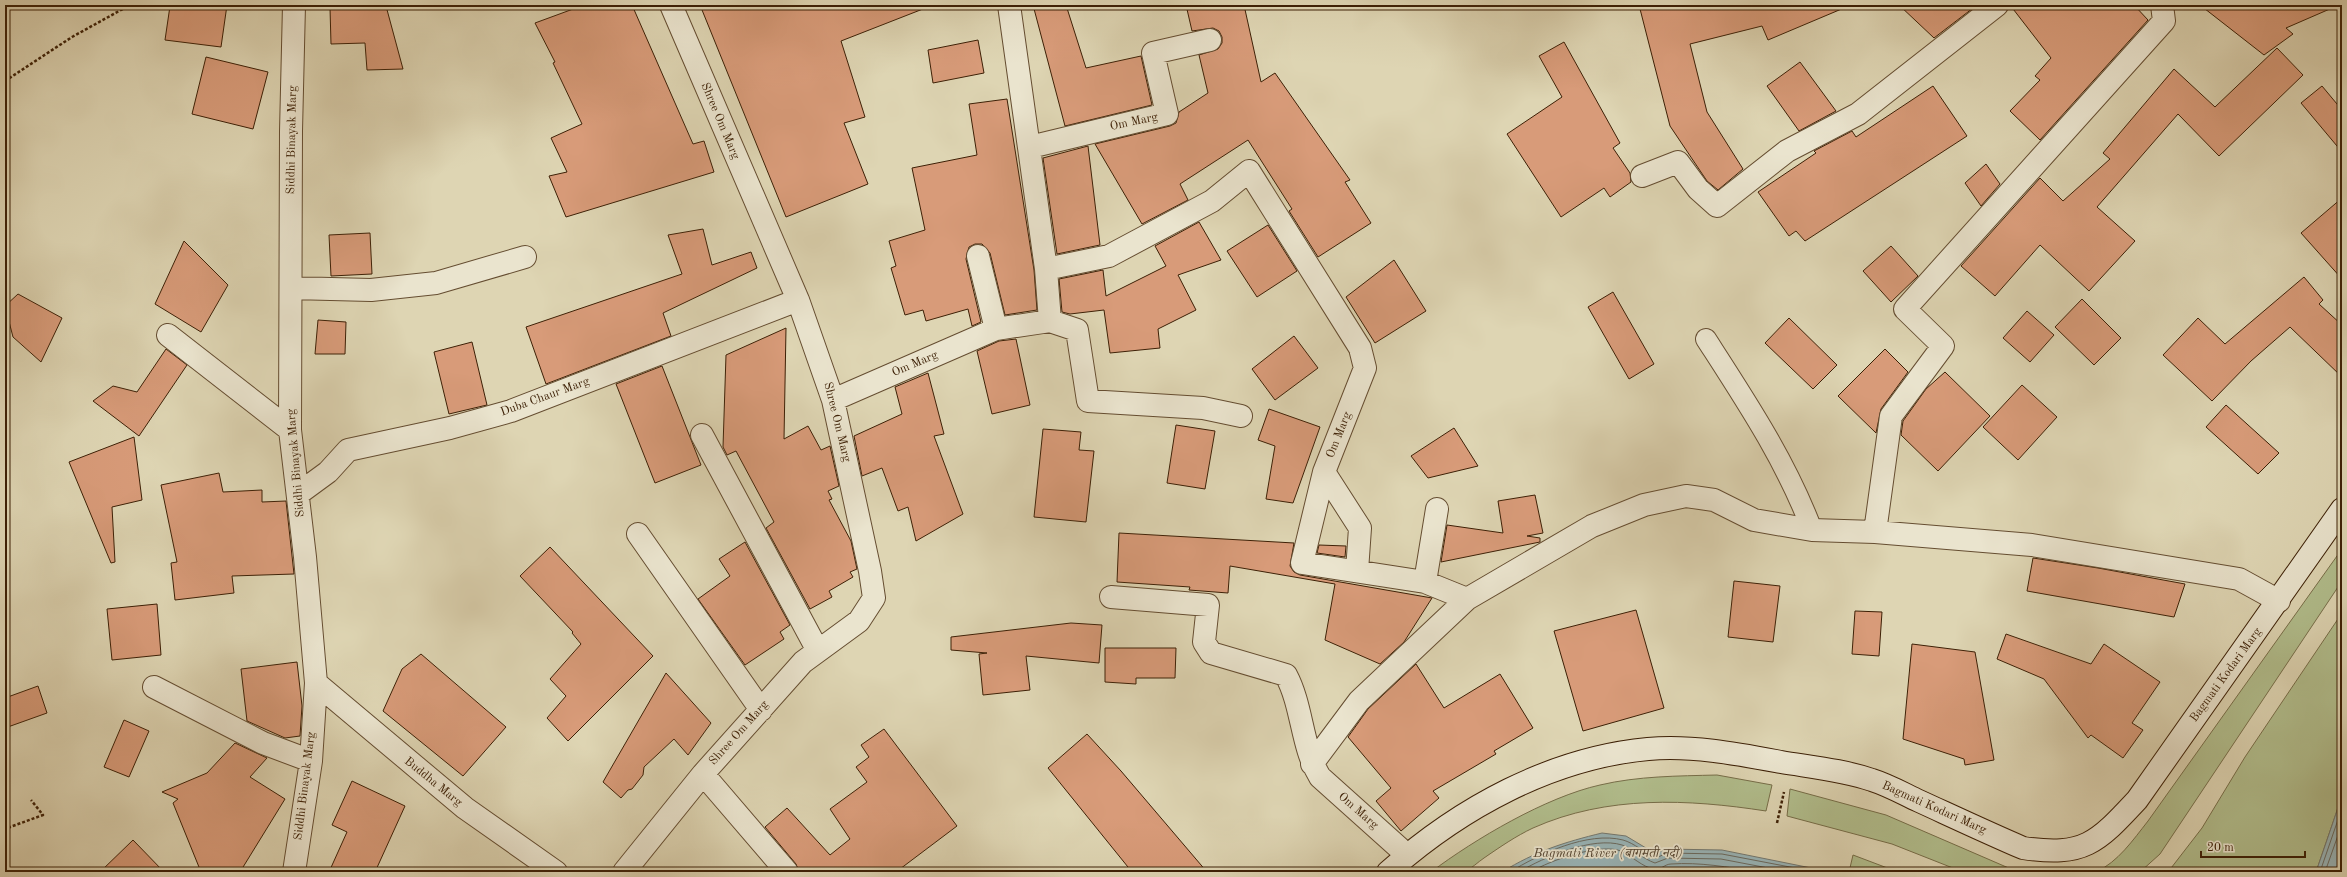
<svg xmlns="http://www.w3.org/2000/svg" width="2347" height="877" font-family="'Old Standard TT','Noto Serif Devanagari',serif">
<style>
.green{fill:#b1bd8c;stroke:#776e49}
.water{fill:#99b5b8;stroke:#747971}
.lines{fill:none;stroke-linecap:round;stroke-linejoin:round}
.shore{stroke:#6b6a5f;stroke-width:1}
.building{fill:#d89b79;stroke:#3d2006}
.service-casing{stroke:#654d31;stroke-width:22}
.minor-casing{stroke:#654d31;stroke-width:24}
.secondary-casing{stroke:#3d2006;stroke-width:24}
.path{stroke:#3d2006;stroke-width:2.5;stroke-dasharray:3 2;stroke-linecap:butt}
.service{stroke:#eae4ce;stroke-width:20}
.minor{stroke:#eae4ce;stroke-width:22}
.secondary{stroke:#eae4ce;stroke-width:22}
.labels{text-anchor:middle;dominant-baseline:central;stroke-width:3.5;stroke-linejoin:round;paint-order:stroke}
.street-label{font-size:12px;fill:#3d2006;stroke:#eae4ce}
.water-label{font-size:13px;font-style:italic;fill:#544532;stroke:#eae4ce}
</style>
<rect width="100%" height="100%" fill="#ded5b3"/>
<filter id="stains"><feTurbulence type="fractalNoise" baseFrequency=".005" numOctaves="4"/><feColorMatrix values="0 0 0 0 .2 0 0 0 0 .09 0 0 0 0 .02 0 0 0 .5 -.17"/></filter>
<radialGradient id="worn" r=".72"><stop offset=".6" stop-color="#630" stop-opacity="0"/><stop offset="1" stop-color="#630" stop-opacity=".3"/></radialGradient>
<path class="green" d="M 2342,549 L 2342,581 L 2160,854 L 2140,872 L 2096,872 C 2118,862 2133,840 2148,821 Z
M 2342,613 L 2342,796 L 2316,872 L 2168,872 L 2202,828 L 2245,757 Z
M 1717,775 L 1772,785 L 1766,811 C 1688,799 1607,795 1533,828 C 1516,836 1500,847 1484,858 C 1478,862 1471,869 1464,872 C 1455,875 1440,872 1431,872 C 1475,839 1546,797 1600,785 C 1638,776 1678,776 1717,775 Z
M 1790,789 L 1886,815 L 2011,869 L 2025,872 L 1963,872 L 1892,844 L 1787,816 Z
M 1853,855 L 1898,872 L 1849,872 Z"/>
<path class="water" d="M 2342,796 L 2342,872 L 2316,872 Z
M 1602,833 L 1626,836 L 1656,854 L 1665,849 L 1722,850 L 1831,872 L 1502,872 C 1536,851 1565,842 1602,833 Z"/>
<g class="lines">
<path class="shore" d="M 1510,872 C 1539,854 1588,831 1623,840 C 1634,843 1645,853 1656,858 L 1667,853 L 1722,854 L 1816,872
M 1519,872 C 1544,857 1593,836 1622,845 C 1634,849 1643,859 1655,863 L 1668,858 L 1721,859 L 1789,872
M 1531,872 C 1550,860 1600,843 1621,851 C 1632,856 1642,867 1654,869 C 1661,870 1665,864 1671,864 C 1699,862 1729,867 1756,872
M 2320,872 L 2342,808
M 2325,872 L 2342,824"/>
</g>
<path class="building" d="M 189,5 L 227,5 L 221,47 L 165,40 L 170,6 L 189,9 Z
M 584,5 L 632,5 L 693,144 L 704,141 L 714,172 L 566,217 L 549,176 L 567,172 L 551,138 L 582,124 L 553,63 L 555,62 L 535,23 Z
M 700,5 L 928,5 L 928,7 L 841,41 L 865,117 L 844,123 L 868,184 L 786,217 Z
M 1033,5 L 1066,5 L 1086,68 L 1141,56 L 1152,105 L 1065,126 Z
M 1186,5 L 1244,5 L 1261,82 L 1275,73 L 1350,180 L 1345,182 L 1371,223 L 1318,257 L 1289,211 L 1292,209 L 1248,140 L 1180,184 L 1188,200 L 1142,224 L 1095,144 L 1170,126 L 1176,123 L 1179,112 L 1208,93 L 1199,55 L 1218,49 L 1222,43 L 1222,37 L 1219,31 L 1213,28 L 1192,31 Z
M 1639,5 L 1851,5 L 1768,40 L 1762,26 L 1690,44 L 1707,112 L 1743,169 L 1718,190 L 1707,181 L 1670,126 Z
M 1899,5 L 1977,5 L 1934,38 Z
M 2010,5 L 2134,5 L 2148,20 L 2040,140 L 2010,111 L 2040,80 L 2035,76 L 2051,58 Z
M 2200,5 L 2339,5 L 2286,28 L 2293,34 L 2264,55 Z
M 386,6 L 403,69 L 367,70 L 365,43 L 331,44 L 330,8 Z
M 978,40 L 984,73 L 933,83 L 928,50 Z
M 1564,42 L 1620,143 L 1613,148 L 1630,173 L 1631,182 L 1610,197 L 1604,188 L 1561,217 L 1507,134 L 1562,97 L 1539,56 Z
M 2277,48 L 2303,75 L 2219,156 L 2178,114 L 2097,207 L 2135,241 L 2089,291 L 2040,245 L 1995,296 L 1961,266 L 2040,178 L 2063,201 L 2110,159 L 2103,153 L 2174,69 L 2215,107 Z
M 206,57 L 268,72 L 253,129 L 192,114 Z
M 1800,62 L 1836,111 L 1799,131 L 1767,86 Z
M 1933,86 L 1967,136 L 1805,241 L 1796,231 L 1789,236 L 1758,192 L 1816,153 L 1814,151 L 1852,131 L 1856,137 Z
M 2322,86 L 2342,110 L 2342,152 L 2301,103 Z
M 1007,99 L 1034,270 L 1037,310 L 1005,315 L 990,253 L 982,244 L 975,244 L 969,247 L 966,259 L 981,322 L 972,326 L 968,309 L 926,321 L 923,310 L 905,315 L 891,268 L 896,266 L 889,241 L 925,230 L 912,168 L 977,155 L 969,104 Z
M 1088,146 L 1100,245 L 1057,254 L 1043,158 Z
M 1986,164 L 2000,184 L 1981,206 L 1965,183 Z
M 2342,198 L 2342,279 L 2301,233 Z
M 1199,222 L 1221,260 L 1178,275 L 1196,310 L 1158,329 L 1160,348 L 1110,353 L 1104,310 L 1070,314 L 1062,312 L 1059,279 L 1103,270 L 1106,296 L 1166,266 L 1155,246 Z
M 1268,225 L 1297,271 L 1257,297 L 1227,251 Z
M 703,229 L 712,265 L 751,252 L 757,268 L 663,313 L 671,336 L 546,384 L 526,327 L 682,274 L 668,235 Z
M 370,233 L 372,274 L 331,276 L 329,235 Z
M 184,241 L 228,285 L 201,332 L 155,304 Z
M 1891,246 L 1918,276 L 1891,302 L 1863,271 Z
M 1394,260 L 1426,311 L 1375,343 L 1346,297 Z
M 2304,277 L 2323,300 L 2319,304 L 2342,325 L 2342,377 L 2290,327 L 2251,361 L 2212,401 L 2163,355 L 2198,318 L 2225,344 Z
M 1613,292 L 1654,364 L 1629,379 L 1588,307 Z
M 18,294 L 62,318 L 41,362 L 13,337 L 5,306 Z
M 2082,299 L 2121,338 L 2094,365 L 2055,327 Z
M 2027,311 L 2054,335 L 2030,362 L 2003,338 Z
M 1789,318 L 1837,365 L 1813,389 L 1765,343 Z
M 318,320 L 346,322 L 345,354 L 315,354 Z
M 786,328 L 784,439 L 808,426 L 821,450 L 830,446 L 839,486 L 828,491 L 832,499 L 829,500 L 851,541 L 857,569 L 850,572 L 853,577 L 829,591 L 832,597 L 810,609 L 766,528 L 774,522 L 736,451 L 727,455 L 723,447 L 726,355 Z
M 1294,336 L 1318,368 L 1275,400 L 1252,369 Z
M 1016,339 L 1030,405 L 992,414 L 977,351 L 999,341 Z
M 472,342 L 487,405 L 449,414 L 434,352 Z
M 166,349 L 187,365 L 139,436 L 93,401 L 113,386 L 137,392 Z
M 1885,349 L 1908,372 L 1881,409 L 1876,433 L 1838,396 Z
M 662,366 L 701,465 L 655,483 L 616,384 Z
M 1945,372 L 1990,416 L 1938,471 L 1901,435 L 1903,421 L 1926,389 Z
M 928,373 L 944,434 L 934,436 L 963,514 L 916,541 L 908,507 L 898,511 L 882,468 L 862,476 L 854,436 L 902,414 L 895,387 Z
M 2022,385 L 2057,417 L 2018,460 L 1983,427 Z
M 2226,405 L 2279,453 L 2258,474 L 2206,427 Z
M 1269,409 L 1320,427 L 1293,503 L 1266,499 L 1275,446 L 1258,440 Z
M 1176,425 L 1215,431 L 1205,489 L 1167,483 Z
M 1454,428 L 1478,466 L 1428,478 L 1411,456 Z
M 1043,429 L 1081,432 L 1079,450 L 1094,451 L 1086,522 L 1034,517 Z
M 134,437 L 142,500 L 112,507 L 115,562 L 111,563 L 69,462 Z
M 219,473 L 223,492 L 262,490 L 262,502 L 286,501 L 294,574 L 232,576 L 234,593 L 175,600 L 171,563 L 177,562 L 161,485 Z
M 1535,495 L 1543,533 L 1527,536 L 1540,538 L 1540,542 L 1441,562 L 1447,525 L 1503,533 L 1498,501 Z
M 1119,533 L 1294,543 L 1290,566 L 1294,572 L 1300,575 L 1432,598 L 1404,642 L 1380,664 L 1325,640 L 1335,584 L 1230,566 L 1228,593 L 1189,590 L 1190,587 L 1117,582 Z
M 745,542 L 790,625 L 780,632 L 784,639 L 745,665 L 698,599 L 730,576 L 719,559 Z
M 1319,545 L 1346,546 L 1345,557 L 1317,553 Z
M 550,547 L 653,656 L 568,741 L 547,718 L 566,696 L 550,679 L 581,644 L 572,633 L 573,632 L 520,576 Z
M 2033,558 L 2098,568 L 2185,584 L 2174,617 L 2027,591 Z
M 1734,581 L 1780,586 L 1773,642 L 1728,637 Z
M 157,604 L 161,655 L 112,660 L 107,609 Z
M 1636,610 L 1664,708 L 1583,731 L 1554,631 Z
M 1855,611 L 1882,612 L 1879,656 L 1852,654 Z
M 1071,623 L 1102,625 L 1099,663 L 1026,656 L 1030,690 L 983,695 L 979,654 L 987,653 L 951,650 L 951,637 Z
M 2006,634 L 2091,664 L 2104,644 L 2160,682 L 2132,723 L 2143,730 L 2123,758 L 2091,735 L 2088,738 L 2044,679 L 1997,659 Z
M 1912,644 L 1975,652 L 1994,760 L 1965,765 L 1964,759 L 1903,739 Z
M 1105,648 L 1176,648 L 1175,678 L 1136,678 L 1136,684 L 1105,682 Z
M 421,654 L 506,727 L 463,776 L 383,711 L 402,669 Z
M 297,662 L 302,706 L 300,736 L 285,738 L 247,721 L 241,669 Z
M 1416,664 L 1444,708 L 1500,674 L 1533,728 L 1494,751 L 1496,754 L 1433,791 L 1439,798 L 1401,831 L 1376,801 L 1391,788 L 1348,737 L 1368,709 Z
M 666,673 L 711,723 L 688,755 L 674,739 L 644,767 L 643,775 L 632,789 L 628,790 L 621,798 L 603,782 Z
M 38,686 L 47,713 L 5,728 L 5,698 Z
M 124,720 L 149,731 L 129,777 L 104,767 Z
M 884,729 L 957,826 L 896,872 L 799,872 L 796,864 L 765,827 L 787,808 L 830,855 L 850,839 L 830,809 L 867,782 L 856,767 L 869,757 L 861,745 Z
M 1087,734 L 1121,771 L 1207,872 L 1132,872 L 1048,768 Z
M 235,743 L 267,758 L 250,777 L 285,799 L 240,872 L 201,872 L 173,803 L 178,799 L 162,792 L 207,773 Z
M 352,781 L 405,806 L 375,872 L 329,872 L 347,832 L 332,825 Z
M 133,840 L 164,872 L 100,872 Z"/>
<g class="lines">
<g class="service-casing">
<path id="service" d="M 1706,339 C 1746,401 1786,461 1812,530"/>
</g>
<g class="minor-casing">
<path id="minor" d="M 1009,5 L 1046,269 L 1109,256 L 1212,201 L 1249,171 L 1360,348 L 1365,368 L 1324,472 L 1302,563 L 1425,582 L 1467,599 L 1359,701 L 1312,764
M 1030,147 L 1167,114 L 1153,53 L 1210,40
M 1642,176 L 1678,162 L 1698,189 L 1717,206 L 1787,151 L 1858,114 L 1997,5
M 978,256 L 996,329 L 1050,321 L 1046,269
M 291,288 L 371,290 L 436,283 L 525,257
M 1050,321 L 1077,330 L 1088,401 L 1203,408 L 1241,416
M 168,335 L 290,430
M 833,400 L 996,329
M 702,435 L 818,651
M 1324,472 L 1360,528 L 1357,571
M 298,494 L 328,472 L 348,450 L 450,428 L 511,411 L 798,300
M 1875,532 L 1891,416 L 1943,346 L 1905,309 L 2164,21 L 2162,5
M 638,534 L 761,710
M 1425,582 L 1437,509
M 1111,597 L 1208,605 L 1204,642 L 1211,653 L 1286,675 C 1303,707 1301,746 1320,777 L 1407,855
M 1467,599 L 1592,526 L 1644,505 L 1686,496 L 1714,500 L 1754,520 L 1812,530 L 1875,532 L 2032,545 L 2239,579 L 2279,601
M 316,683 L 465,808 L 556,872
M 154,687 L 263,743 L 311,761
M 703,774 L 787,872
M 294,872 L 311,761 L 316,683 L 305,557 L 290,430 L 291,131 L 294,5
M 624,872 L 703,774 L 803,662 L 859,621 L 874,598 L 870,571 L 833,400 L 798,300 L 671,5"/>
</g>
<g class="secondary-casing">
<path id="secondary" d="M 1388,872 C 1460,808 1551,758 1648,749 C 1692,745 1738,754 1781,762 C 1811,767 1843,770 1872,780 C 1888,785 1904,794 1919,801 C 1954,817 1988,833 2023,848 C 2084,857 2097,843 2137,800 L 2342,509"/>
</g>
<path class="path" d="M 5,81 L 72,37 L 130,5
M 1777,823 L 1784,792
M 5,832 L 10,827 L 43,815 L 31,800"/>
<use href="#service" class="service"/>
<use href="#minor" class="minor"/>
<use href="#secondary" class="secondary"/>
</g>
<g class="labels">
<g class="street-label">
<text transform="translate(720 121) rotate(67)">Shree Om Marg</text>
<text transform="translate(1134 122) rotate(-12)">Om Marg</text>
<text transform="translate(292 140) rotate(-89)">Siddhi Binayak Marg</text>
<text transform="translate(915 364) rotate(-23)">Om Marg</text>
<text transform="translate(545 397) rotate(-20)">Duba Chaur Marg</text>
<text transform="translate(837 422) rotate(76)">Shree Om Marg</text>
<text transform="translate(1339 435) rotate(-68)">Om Marg</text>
<text transform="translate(296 463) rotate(-95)">Siddhi Binayak Marg</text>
<text transform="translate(2226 675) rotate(-54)">Bagmati Kodari Marg</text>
<text transform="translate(739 733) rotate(-48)">Shree Om Marg</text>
<text transform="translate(433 782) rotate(39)">Buddha Marg</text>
<text transform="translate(305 786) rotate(-83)">Siddhi Binayak Marg</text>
<text transform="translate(1934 808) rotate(24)">Bagmati Kodari Marg</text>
<text transform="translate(1358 811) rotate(41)">Om Marg</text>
</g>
<g class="water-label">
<text x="1608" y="853">Bagmati River (बागमती नदी)</text>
</g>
</g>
<rect width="2347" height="877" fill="none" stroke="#ded5b3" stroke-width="20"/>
<rect x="6" y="6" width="2335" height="865" fill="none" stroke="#3d2006" stroke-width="2"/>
<rect x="10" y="10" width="2327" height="857" fill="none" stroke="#3d2006"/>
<path d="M2201 851v6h104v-6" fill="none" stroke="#3d2006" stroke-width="2"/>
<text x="2207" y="851" font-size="12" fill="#3d2006" stroke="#eae4ce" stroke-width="3" paint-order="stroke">20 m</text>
<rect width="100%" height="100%" filter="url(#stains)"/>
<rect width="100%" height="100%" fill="url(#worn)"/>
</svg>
